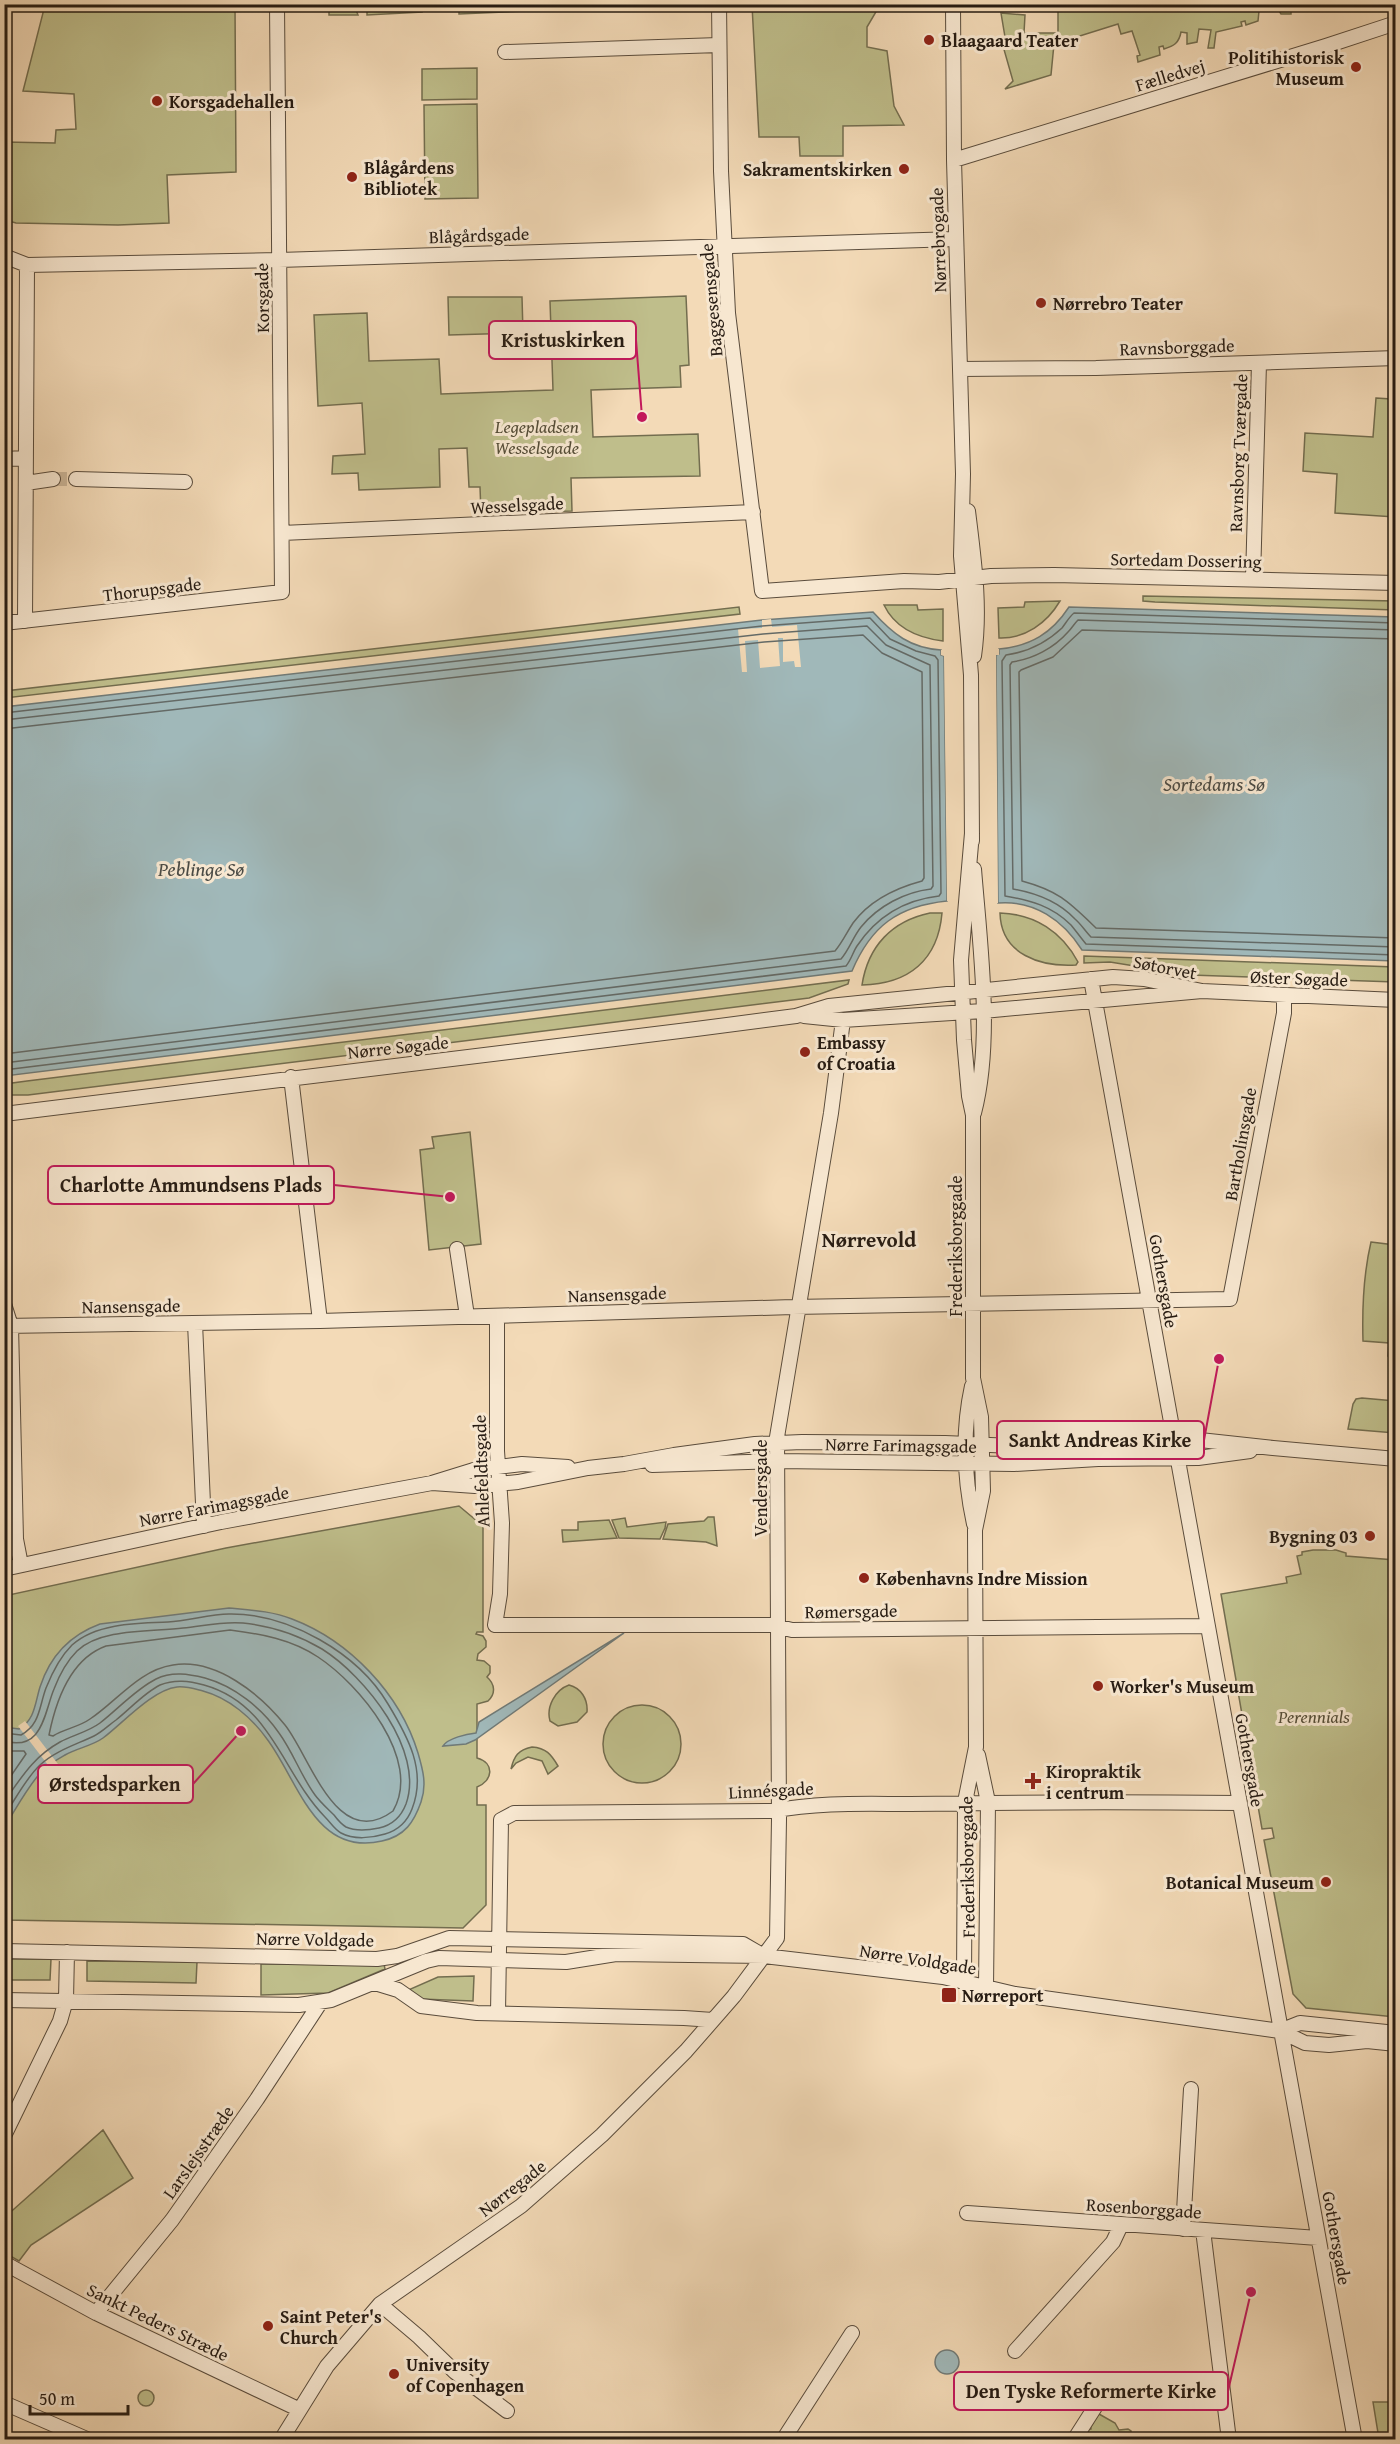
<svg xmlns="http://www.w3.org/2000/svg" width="1400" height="2444" font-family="'Gentium Book Plus',serif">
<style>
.green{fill:#bfbe8b;stroke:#736d4f;stroke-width:1.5}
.water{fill:#a0b8b9;stroke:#707a77;stroke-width:1.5}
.pier{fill:#f3dab7}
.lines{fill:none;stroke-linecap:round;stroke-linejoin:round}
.shore{stroke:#646a66;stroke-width:1.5}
.minor-tunnel{stroke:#cab496;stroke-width:14;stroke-dasharray:14 7;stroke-linecap:butt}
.minor-casing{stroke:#5a4c3c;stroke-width:16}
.minor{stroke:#f7e7d0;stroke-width:14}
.poi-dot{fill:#8f2418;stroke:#f7e7d0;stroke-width:2}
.labels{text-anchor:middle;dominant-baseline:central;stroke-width:6;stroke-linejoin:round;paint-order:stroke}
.poi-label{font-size:18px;font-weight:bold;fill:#271c13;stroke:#f7e7d0;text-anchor:start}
.street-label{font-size:18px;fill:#271c13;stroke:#f7e7d0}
.park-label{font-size:18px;font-style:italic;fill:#554d37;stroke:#f7e7d0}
.water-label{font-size:20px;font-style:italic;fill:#4b4b45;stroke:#f7e7d0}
.quarter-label{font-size:21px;font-weight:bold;fill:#271c13;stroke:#f7e7d0}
.leader{fill:none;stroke:#c2185b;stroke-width:2}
.callout-dot{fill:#c2185b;stroke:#f7e7d0;stroke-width:2}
.callout{fill:#f7e7d0;stroke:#c2185b;stroke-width:2}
.callout-label{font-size:20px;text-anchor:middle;font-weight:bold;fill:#271c13}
</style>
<rect width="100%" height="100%" fill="#f3dab7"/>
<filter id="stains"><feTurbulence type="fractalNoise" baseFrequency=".00333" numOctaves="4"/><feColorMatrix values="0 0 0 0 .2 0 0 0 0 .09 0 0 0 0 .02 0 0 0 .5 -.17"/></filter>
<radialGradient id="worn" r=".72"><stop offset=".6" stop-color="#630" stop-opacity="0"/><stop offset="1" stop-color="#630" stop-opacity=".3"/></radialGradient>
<path class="green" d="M 155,4 L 235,5 L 236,172 L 167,175 L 169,223 L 118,225 L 16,223 L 5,220 L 4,175 L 7,168 L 5,166 L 5,142 L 55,143 L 56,130 L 76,129 L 74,94 L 23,91 L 43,13 L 43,5 Z
M 421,4 L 422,12 L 367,15 L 367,12 L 374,5 Z
M 329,5 L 354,5 L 358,15 L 329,15 Z
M 459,5 L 550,5 L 550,10 L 459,14 Z
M 752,5 L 880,5 L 867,27 L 867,47 L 887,51 L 894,106 L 904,125 L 843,126 L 843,156 L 800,156 L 799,137 L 759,137 Z
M 1252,5 L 1251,10 L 1259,11 L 1258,21 L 1246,25 L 1245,21 L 1241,22 L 1242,26 L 1216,32 L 1214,48 L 1208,48 L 1211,30 L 1199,29 L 1197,42 L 1187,44 L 1187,33 L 1181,32 C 1179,43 1174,46 1164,49 L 1163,46 L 1159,47 L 1160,55 L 1138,62 L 1137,56 L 1140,55 L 1132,31 L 1121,34 L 1118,24 L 1054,44 L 1051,75 L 1005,89 L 1013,81 L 1001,39 L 1005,37 L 1001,13 L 1025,15 L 1024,33 L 1058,33 L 1058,11 L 1067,10 L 1067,5 Z
M 1275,5 L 1312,4 L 1313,5 L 1291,11 L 1291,14 L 1281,14 Z
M 477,68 L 477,99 L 422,100 L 422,69 Z
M 477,104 L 478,198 L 425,199 L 424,105 Z
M 686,296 L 689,365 L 680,366 L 681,387 L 591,390 L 593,437 L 698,434 L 700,476 L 571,478 L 572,511 L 481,513 L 480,487 L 469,487 L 467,448 L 439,449 L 440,487 L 359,490 L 358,473 L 332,474 L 333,456 L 365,454 L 362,403 L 318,406 L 314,315 L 367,313 L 369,361 L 439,359 L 441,394 L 553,390 L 550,301 Z
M 448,297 L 522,297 L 523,333 L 449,335 Z
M 1376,398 L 1391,399 L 1389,417 L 1395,418 L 1395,517 L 1335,513 L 1337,474 L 1303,471 L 1305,433 L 1373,437 Z
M 1143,596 L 1395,601 L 1395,610 L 1155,602 L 1143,601 Z
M 1060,601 C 1047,623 1025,639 999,638 L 998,608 L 1024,607 L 1025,602 Z
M 884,605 L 917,605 L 918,610 L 943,609 L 943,641 C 919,638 895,628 884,605 Z
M 739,607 L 740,614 L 5,698 L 5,691 Z
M 930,913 L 942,913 C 938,960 909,984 862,985 C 868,946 892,921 930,913 Z
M 1000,913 C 1035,914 1062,932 1078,962 L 1076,965 C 1041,967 1001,955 1000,913 Z
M 1084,956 L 1395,967 L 1395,982 L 1190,975 L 1110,962 L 1084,963 Z
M 849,980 L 848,984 L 809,998 L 28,1095 L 5,1095 L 5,1084 L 27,1081 Z
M 470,1132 L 481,1244 L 429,1250 L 420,1150 L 434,1148 L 432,1137 Z
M 1371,1242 L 1395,1245 L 1395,1356 L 1388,1356 L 1389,1343 L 1363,1341 C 1362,1307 1363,1276 1371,1242 Z
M 1362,1398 L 1395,1401 L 1395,1433 L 1348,1429 L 1353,1404 L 1356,1399 Z
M 459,1506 L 483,1526 L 483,1632 L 477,1632 L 476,1634 L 483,1636 L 486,1641 L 486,1647 L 478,1654 L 477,1660 L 484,1661 L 490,1666 L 490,1673 L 487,1677 C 495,1684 496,1694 488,1701 L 477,1704 L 477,1758 C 495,1763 493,1781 477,1787 L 477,1805 L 486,1805 L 486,1905 L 463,1928 L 5,1920 L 4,1596 L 226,1548 Z
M 708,1517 L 714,1517 L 717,1546 L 706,1542 L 663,1539 L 668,1524 L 704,1521 Z
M 625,1518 L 627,1527 L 666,1522 L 665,1528 L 660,1539 L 619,1538 L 612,1520 Z
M 609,1520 L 617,1538 L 563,1542 L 562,1530 L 578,1530 L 578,1522 Z
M 1313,1550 L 1336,1550 L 1346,1553 L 1346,1556 L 1395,1560 L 1395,2017 L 1306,2008 L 1293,1994 L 1264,1840 L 1274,1838 L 1272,1828 L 1262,1829 L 1221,1594 L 1287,1583 L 1286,1577 L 1301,1574 L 1297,1556 L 1302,1555 L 1302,1552 Z
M 569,1685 C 581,1688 588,1699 587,1712 L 577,1722 L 558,1726 L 550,1721 C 546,1707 555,1690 569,1685 Z
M603 1744a39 39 0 1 1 78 0a39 39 0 1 1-78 0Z
M 532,1747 C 546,1748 551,1754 558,1766 L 548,1774 L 542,1761 L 528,1757 L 516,1763 L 511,1769 C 514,1756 518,1750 532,1747 Z
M 5,1959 L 51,1959 L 50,1980 L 5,1980 Z
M 87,1961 L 197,1962 L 196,1983 L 87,1981 Z
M 261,1964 L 384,1964 L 385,1969 L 328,1993 L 261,1995 Z
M 474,1976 L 473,2001 L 420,1999 L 406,1991 L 438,1977 Z
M 103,2130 L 133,2178 L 31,2245 L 19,2261 L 5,2253 L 5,2217 Z
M138 2398a8 8 0 1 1 16 0a8 8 0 1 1-16 0Z
M 1373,2402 L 1395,2402 L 1395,2439 L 1379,2439 Z
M 1099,2414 L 1115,2423 L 1119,2430 L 1128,2429 L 1131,2431 L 1131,2439 L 1117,2439 L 1111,2434 L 1105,2439 L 1081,2440 L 1086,2430 L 1091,2429 L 1090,2424 L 1096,2415 Z"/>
<path class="water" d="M 1069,607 L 1395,617 L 1395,961 L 1082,950 C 1063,920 1034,900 998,903 L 996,655 L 999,654 L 999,649 C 1031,646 1052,633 1069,607 Z
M 873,612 C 893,634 910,648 941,650 L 941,655 L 944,656 L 947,901 C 898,906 871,926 852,971 L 5,1076 L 4,707 L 762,620 Z
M 229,1608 C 250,1610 272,1611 292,1619 C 350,1641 400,1694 418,1753 C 423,1770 427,1785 421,1802 C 414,1822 405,1836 382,1841 C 315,1857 298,1780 267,1739 C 252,1718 229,1698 203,1691 C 195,1689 186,1686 177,1687 C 152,1690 123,1723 103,1738 C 92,1746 77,1748 65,1755 C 58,1759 49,1764 43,1770 C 29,1784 16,1809 5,1826 L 5,1727 L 19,1729 C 35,1720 35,1703 40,1687 C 50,1656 70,1635 100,1624 Z
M 624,1633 L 475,1740 L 466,1744 L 443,1746 C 448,1738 467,1734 476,1733 L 479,1722 Z
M935 2362a12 12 0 1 1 24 0a12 12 0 1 1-24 0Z"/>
<path class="pier" d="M 771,619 L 772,627 L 797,625 L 801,667 L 795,667 L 794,661 L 783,662 L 783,638 L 778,638 L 780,666 L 760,668 L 758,640 L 745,641 L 747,672 L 742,672 L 738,629 L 762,628 L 762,620 Z
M 996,649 L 999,649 L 999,655 L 996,655 L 998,903 L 995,903 L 993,655 Z
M 941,650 L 944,650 L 947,656 L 950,901 L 947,901 L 944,656 L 941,655 Z
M 25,1721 L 58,1764 L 51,1769 L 18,1726 Z"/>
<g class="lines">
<path class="shore" d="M 1396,623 L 1074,613 C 1069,617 1066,623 1062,628 C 1046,643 1028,652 1006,655 L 1002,661 L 1005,896 C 1030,900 1052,906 1071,925 C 1076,931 1081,938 1086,944 L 1396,955
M 1396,630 L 1078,620 C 1074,624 1072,628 1068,632 C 1054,648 1033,659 1012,662 L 1010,665 L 1013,889 C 1036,893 1058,901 1075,919 C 1081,924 1085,931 1091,937 L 1396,947
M 1396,639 L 1082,630 L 1053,657 L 1021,670 L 1019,672 L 1022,881 C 1059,891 1069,902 1096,928 L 1396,938
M 4,713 L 762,626 L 870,618 L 890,639 L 916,651 L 935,656 L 938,660 L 941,893 L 939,896 C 904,900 877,916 857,946 C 853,952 851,960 846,966 L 4,1070
M 4,720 L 763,634 L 867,626 L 886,645 L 930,665 L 933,886 L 931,889 C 905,892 878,906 861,927 C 853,937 849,950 841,959 L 4,1063
M 4,729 L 764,642 L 863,635 L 882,653 L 922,672 L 924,878 L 922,881 C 896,888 870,900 853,923 C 847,932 842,943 835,951 L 4,1054
M 230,1630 C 261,1634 291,1639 318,1657 C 359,1684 423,1760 393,1811 C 337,1853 310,1756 285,1725 C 260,1694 216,1658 173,1665 C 139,1670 117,1701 90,1719 C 79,1727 64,1729 53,1736 L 49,1735 C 56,1700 70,1659 106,1646 Z
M 4,1733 L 21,1735 C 40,1725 39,1707 46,1688 C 52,1673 61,1656 72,1645 C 96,1623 138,1623 168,1622 C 189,1621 209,1614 229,1614 C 288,1613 358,1653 388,1704 C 408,1737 427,1771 412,1809 C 407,1822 399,1830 385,1834 C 372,1838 354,1840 341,1833 C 335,1830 330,1822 325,1817 C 282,1773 272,1704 204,1685 C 189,1681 175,1679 160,1685 C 144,1693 130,1709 116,1720 C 109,1725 102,1732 94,1736 C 75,1745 55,1751 40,1765 C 26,1778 15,1800 4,1816
M 4,1741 C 43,1752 44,1713 54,1689 C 59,1676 67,1661 77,1651 C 101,1628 152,1632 183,1628 C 203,1626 223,1621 243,1623 C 272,1626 297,1634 322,1649 C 365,1676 425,1751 406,1804 C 401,1817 393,1825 379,1828 C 369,1830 355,1831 346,1827 C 341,1824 337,1819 334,1815 C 328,1809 320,1802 315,1795 C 301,1776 293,1752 279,1733 C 262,1708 234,1686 205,1678 C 189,1674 172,1671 156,1679 C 136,1689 118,1709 100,1723 C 88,1732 73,1735 60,1742 C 33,1757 21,1778 4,1802
M 4,1751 L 24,1751 L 26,1754 L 4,1786"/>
<path class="minor-tunnel" d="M 53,479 L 76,479"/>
<g class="minor-casing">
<path id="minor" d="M 719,4 L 721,171 L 728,313 L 762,591 L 904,581 L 939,582 L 991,576 L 1054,575 L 1396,583
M 953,4 L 954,160 L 963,474 L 961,556 L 971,675 L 972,841
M 505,52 L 719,45
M 954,160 L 1326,46 L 1396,23
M 4,256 L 27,265 L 279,260 L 956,239
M 960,369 L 1096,368 L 1396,358
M 4,459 L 26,458
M 76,479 L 185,482
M 26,483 L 53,479
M 968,511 C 974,560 981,608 974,656
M 282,533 L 753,512
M 1253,579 L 1259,363
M 25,621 L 27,265
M 4,623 L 282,592 L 277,4
M 1091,979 L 1355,2440
M 804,1016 L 843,1020 L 983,1011 L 1202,991 L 1396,1000
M 291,1077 L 320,1321
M 974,1113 C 993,1040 980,945 974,869
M 4,1114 L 696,1029 L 796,1016 L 829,1006 L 1113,977 L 1144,979 L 1202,991
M 457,1249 L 467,1316
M 4,1304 L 11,1326 L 16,1539 L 21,1565
M 497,1316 L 497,1451 L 502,1523 L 500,1594 L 495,1625 L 772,1625 L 792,1630 L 1207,1626
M 195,1323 L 204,1526
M 4,1326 L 320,1321 L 793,1307 L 1230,1299 L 1284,1013 L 1284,996
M 972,1386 C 962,1432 964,1478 974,1524
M 652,1465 L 778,1461 L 1014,1464 L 1098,1459 L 1198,1458 L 1250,1451
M 432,1483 L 475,1486 L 518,1482 L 588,1468 L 624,1464 L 674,1455 L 755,1444 L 802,1442 L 945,1443 L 1013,1446 L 1151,1445 L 1200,1440 L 1273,1448 L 1396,1459
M 4,1569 L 221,1522 L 432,1483 L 474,1470 L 522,1464 L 568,1467
M 978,1755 L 988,1802 L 986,1988
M 4,1951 L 377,1959 L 397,1956 L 449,1938 L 743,1944 L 762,1955
M 964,1982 L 965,1802 L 976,1747 L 975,1530 L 983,1491 L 981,1417 L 973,1378 L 973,1115 L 969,1096 L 964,1040 L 961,960 L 972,833
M 375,1983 L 398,1990 L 421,2006 L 477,2013 L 684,2018 L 713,2020
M 4,2000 L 299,2005 L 331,2000 L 426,1961 L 439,1958 L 566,1962 L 616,1954 L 764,1956 L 943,1977 L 1015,1994 L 1280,2031 L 1305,2043 L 1329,2045 L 1367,2041 L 1396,2044
M 498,2013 L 501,1820 L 514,1813 L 773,1811 C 818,1802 864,1804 910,1804 C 1020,1802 1129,1802 1239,1803
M 1280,2031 L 1300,2023 L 1396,2033
M 4,2136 L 60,2021 L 66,2000 L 67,1952
M 967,2213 L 1318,2238
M 1183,2229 L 1191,2089
M 1203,2230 L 1229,2440
M 4,2263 L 96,2313 L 298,2409
M 380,2304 L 419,2337 L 455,2372 L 507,2411
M 96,2313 L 172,2220 L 257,2099 L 320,2003
M 1015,2351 L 1113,2242 L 1121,2225
M 4,2403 L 89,2440
M 281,2440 L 327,2366 L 380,2304 L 521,2206 L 602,2135 L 686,2051 L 734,1996 L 777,1938 L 779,1819 L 777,1437 L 831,1113 L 843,1020
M 783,2440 L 852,2333
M 1074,2440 L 1097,2404"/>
</g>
<use href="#minor" class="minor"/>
</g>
<g class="poi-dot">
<circle cx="929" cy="40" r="6"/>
<circle cx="1356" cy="67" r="6"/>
<circle cx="157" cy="101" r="6"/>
<circle cx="904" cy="169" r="6"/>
<circle cx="352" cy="177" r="6"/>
<circle cx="1041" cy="303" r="6"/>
<circle cx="805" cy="1052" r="6"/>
<circle cx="1370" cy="1536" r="6"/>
<circle cx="864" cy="1578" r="6"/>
<circle cx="1098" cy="1686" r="6"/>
<path d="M1030 1772h6v6h6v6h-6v6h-6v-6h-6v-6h6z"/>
<circle cx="1326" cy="1882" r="6"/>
<rect x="941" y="1987" width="16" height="16" rx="3"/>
<circle cx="268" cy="2326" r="6"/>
<circle cx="394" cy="2374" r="6"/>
</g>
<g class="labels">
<g class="poi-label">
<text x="941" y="40">Blaagaard Teater</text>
<text x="1344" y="57" text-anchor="end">Politihistorisk<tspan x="1344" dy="21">Museum</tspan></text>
<text x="169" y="101">Korsgadehallen</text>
<text x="364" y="167">Blågårdens<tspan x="364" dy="21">Bibliotek</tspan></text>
<text x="892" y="169" text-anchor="end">Sakramentskirken</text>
<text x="1053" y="303">Nørrebro Teater</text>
<text x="817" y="1042">Embassy<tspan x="817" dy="21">of Croatia</tspan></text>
<text x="1358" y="1536" text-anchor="end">Bygning 03</text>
<text x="876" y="1578">Københavns Indre Mission</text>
<text x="1110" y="1686">Worker's Museum</text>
<text x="1046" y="1771">Kiropraktik<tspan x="1046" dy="21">i centrum</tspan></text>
<text x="1314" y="1882" text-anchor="end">Botanical Museum</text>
<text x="962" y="1995">Nørreport</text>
<text x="280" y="2316">Saint Peter's<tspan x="280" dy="21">Church</tspan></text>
<text x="406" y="2364">University<tspan x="406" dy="21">of Copenhagen</tspan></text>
</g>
<g class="street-label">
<text transform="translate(1170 75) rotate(-17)">Fælledvej</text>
<text transform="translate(479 235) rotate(-2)">Blågårdsgade</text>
<text transform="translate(938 240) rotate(-92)">Nørrebrogade</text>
<text transform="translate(262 298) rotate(-91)">Korsgade</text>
<text transform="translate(711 300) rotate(-95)">Baggesensgade</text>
<text transform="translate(1177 347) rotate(-2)">Ravnsborggade</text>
<text transform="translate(1238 453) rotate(-88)">Ravnsborg Tværgade</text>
<text transform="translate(517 505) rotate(-3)">Wesselsgade</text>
<text transform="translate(1186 560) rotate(1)">Sortedam Dossering</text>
<text transform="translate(152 589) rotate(-7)">Thorupsgade</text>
<text transform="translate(1165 967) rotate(11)">Søtorvet</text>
<text transform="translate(1299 978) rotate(2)">Øster Søgade</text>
<text transform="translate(398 1047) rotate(-6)">Nørre Søgade</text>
<text transform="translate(1240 1144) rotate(-80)">Bartholinsgade</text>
<text transform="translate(955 1246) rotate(-90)">Frederiksborggade</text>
<text transform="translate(1164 1281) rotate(80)">Gothersgade</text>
<text transform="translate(617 1294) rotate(-2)">Nansensgade</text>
<text transform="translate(131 1306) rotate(-1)">Nansensgade</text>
<text transform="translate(901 1445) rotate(1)">Nørre Farimagsgade</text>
<text transform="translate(481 1471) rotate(-92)">Ahlefeldtsgade</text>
<text transform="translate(760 1488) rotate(-90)">Vendersgade</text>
<text transform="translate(214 1506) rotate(-11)">Nørre Farimagsgade</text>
<text transform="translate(851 1611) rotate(-1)">Rømersgade</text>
<text transform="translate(1250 1760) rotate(80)">Gothersgade</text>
<text transform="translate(771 1790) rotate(-3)">Linnésgade</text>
<text transform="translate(967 1867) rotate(-91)">Frederiksborggade</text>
<text transform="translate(315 1939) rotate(1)">Nørre Voldgade</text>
<text transform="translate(918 1959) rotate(9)">Nørre Voldgade</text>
<text transform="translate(198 2152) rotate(-55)">Larslejsstræde</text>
<text transform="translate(512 2188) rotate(-38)">Nørregade</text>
<text transform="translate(1144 2208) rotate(4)">Rosenborggade</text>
<text transform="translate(1337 2238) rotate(80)">Gothersgade</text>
<text transform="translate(158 2322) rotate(26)">Sankt Peders Stræde</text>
</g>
<g class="park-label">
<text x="537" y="426">Legepladsen<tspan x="537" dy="21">Wesselsgade</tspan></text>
<text x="1314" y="1716">Perennials</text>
</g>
<g class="water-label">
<text x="1214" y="783">Sortedams Sø</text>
<text x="201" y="868">Peblinge Sø</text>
</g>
<g class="quarter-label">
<text x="869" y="1239">Nørrevold</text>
</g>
</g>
<path class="leader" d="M642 417L636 340M450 1197L334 1185M1219 1359L1204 1440M241 1731L193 1784M1251 2292L1228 2391"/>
<g class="callout-dot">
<circle cx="642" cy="417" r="6"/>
<circle cx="450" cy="1197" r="6"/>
<circle cx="1219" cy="1359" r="6"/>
<circle cx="241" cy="1731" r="6"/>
<circle cx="1251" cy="2292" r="6"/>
</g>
<g class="callout">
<rect x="489" y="321" width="147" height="38" rx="6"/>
<rect x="48" y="1166" width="286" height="38" rx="6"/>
<rect x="997" y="1421" width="207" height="38" rx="6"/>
<rect x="38" y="1765" width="155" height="38" rx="6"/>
<rect x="954" y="2372" width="274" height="38" rx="6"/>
</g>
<g class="callout-label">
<text x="563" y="347">Kristuskirken</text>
<text x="191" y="1192">Charlotte Ammundsens Plads</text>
<text x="1100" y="1447">Sankt Andreas Kirke</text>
<text x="115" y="1791">Ørstedsparken</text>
<text x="1091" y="2398">Den Tyske Reformerte Kirke</text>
</g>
<rect width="1400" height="2444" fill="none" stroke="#f3dab7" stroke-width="24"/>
<rect x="6" y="6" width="1388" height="2432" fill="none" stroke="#271c13" stroke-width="3"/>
<rect x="12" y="12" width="1376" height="2420" fill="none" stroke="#271c13" stroke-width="1.5"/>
<path d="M30 2405v9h98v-9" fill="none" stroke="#271c13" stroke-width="3"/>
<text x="39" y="2405" font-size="18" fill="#271c13" stroke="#f7e7d0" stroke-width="4.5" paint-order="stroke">50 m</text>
<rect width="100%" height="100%" filter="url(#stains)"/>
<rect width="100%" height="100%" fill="url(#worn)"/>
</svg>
